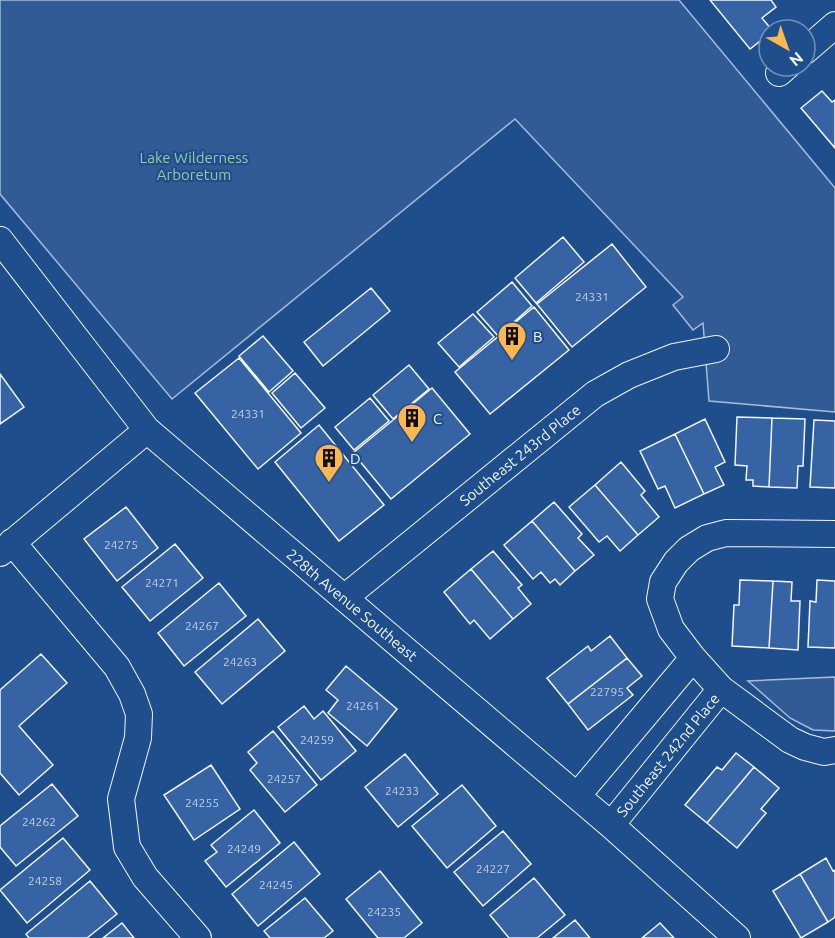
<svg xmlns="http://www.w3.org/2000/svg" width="835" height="938" font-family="Ubuntu,sans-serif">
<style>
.green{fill:#305b95;stroke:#a8bbd7;stroke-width:1.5}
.building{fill:#3563a3;stroke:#f2f6ff;stroke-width:1.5}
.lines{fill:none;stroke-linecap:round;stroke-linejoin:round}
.minor-casing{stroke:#f2f6ff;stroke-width:28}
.minor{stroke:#1f4e8c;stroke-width:26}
.labels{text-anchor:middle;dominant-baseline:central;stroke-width:4.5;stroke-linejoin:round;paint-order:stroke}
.number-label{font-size:12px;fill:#c3d1e8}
.park-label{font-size:15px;fill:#97c8a6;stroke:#1f4e8c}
.poi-label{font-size:15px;fill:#f2f6ff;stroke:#1f4e8c;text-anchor:start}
.street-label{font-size:15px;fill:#f2f6ff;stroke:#1f4e8c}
</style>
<rect width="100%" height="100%" fill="#1f4e8c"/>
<path class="green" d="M 0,0 L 679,0 L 835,188 L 835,412 L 709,401 L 703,323 L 693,330 L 673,305 L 683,297 L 515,119 L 172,399 L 0,194 Z
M 835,677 L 835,731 L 813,730 L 790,718 L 748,681 Z"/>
<path class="building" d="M 710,0 L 771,0 L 776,7 L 762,18 L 772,30 L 769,30 L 769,34 L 750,49 Z
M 822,91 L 832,102 L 835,100 L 835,148 L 801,108 Z
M 563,237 L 584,262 L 536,303 L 515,278 Z
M 612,244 L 646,287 L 572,347 L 537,304 Z
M 512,282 L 532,306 L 498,336 L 477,312 Z
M 371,288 L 390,311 L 323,366 L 304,342 Z
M 534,307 L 569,350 L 490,414 L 455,372 Z
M 473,314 L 494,337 L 459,367 L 438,343 Z
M 263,336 L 293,371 L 269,392 L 239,356 Z
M 239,358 L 301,433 L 258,469 L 195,393 Z
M 409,365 L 429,389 L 393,419 L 373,395 Z
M 295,373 L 325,408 L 301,428 L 272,393 Z
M 0,374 L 24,407 L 0,424 Z
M 432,388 L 470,434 L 391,499 L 353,453 Z
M 370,398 L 389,421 L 354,450 L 335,427 Z
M 737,417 L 772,418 L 769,487 L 753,486 L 753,480 L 746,480 L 747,466 L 735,465 Z
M 772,418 L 805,419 L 803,466 L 798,466 L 797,488 L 769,487 Z
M 705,419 L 725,462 L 715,467 L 724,485 L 704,494 L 675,434 Z
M 814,420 L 835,421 L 835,488 L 810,487 Z
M 319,425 L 384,505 L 339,541 L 275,462 Z
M 675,434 L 704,494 L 675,508 L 665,486 L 658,489 L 640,451 Z
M 621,462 L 645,491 L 641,495 L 659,517 L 638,535 L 595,485 Z
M 595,485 L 638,535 L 620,551 L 607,536 L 599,542 L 569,507 Z
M 554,502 L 582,534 L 578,538 L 594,555 L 575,571 L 532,521 Z
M 126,507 L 158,548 L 117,581 L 84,539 Z
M 532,521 L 575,571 L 560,585 L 555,579 L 550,583 L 541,572 L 533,579 L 504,545 Z
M 175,544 L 203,578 L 150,621 L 122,587 Z
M 493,551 L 522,585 L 518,588 L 531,604 L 513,619 L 471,569 Z
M 471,569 L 513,619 L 490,639 L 474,620 L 470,624 L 444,592 Z
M 740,580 L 773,581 L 769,648 L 732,646 L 734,605 L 739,605 Z
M 817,580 L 835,581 L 835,648 L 808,647 L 810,601 L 816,602 Z
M 773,581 L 792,582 L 791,601 L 800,601 L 798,650 L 769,648 Z
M 219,583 L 246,616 L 184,666 L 158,633 Z
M 258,619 L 285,651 L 222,704 L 195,672 Z
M 610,636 L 627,658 L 568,704 L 547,678 L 588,646 L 591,651 Z
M 41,654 L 67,683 L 19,726 L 53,765 L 19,795 L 0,773 L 0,690 Z
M 627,658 L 642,676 L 627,688 L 633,695 L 588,730 L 568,704 Z
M 346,666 L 397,709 L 367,746 L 328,713 L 338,700 L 326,690 Z
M 304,706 L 314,719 L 323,711 L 356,751 L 321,780 L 278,727 Z
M 273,731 L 317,785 L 285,812 L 250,770 L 257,763 L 248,752 Z
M 736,753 L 754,767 L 707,823 L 685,805 L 717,767 L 722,770 Z
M 405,754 L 438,794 L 398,827 L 365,787 Z
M 211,765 L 240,809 L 194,840 L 164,795 Z
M 754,767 L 779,788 L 761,809 L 766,813 L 737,848 L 707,823 Z
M 52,784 L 78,816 L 16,866 L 0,847 L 0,826 Z
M 462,785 L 496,826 L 447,868 L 412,826 Z
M 254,810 L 280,843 L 226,887 L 205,861 L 217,852 L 211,845 Z
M 503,831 L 531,864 L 483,906 L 454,872 Z
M 63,838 L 90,870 L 27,923 L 0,890 Z
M 294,842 L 320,874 L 258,926 L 232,894 Z
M 826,858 L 833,871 L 835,870 L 835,917 L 828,922 L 800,874 Z
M 380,871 L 422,923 L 404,938 L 378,938 L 346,899 Z
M 800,874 L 828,922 L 801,938 L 773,891 Z
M 534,878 L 565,915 L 537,938 L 509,938 L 490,915 Z
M 90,881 L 117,914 L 87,938 L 29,938 L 26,934 Z
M 305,898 L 333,931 L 324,938 L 270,938 L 264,931 Z
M 575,920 L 590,938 L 553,938 Z
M 122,923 L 134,938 L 103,938 Z
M 660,923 L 674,938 L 642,938 Z"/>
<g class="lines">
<g class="minor-casing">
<path id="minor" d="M 805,51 L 835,25
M 779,73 L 787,66
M 0,240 L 147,430 L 611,825 L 737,938
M 835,534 L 726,533 L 707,538 L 689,549 L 676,562 L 663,582 L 660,599 L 671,629 L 693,658 L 721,689 L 790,740 L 805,747 L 824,752 L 835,750
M 12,542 L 117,667 L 132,694 L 139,714 L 138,738 L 121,799 L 127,847 L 145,877 L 198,938
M 0,553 L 147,430
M 344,598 L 595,394 L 629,375 L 674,357 L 716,349
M 577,796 L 693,658
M 611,825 L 721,689"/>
</g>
<use href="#minor" class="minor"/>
</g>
<defs>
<g id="building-pin" transform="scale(1.5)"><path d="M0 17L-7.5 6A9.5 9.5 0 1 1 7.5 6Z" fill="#ffb74d" stroke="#1f4e8c"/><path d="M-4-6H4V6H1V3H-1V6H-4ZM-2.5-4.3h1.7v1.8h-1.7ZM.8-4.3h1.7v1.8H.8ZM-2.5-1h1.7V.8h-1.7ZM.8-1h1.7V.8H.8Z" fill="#111"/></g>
</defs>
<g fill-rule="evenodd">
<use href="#building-pin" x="512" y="336"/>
<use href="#building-pin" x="412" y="418"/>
<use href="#building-pin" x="329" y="458"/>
</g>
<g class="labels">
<g class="number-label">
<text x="592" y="296">24331</text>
<text x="248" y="413">24331</text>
<text x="121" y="544">24275</text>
<text x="162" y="582">24271</text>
<text x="202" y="625">24267</text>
<text x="240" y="661">24263</text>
<text x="607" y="691">22795</text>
<text x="363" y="705">24261</text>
<text x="317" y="739">24259</text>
<text x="284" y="778">24257</text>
<text x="402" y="790">24233</text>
<text x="202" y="802">24255</text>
<text x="39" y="821">24262</text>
<text x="244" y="848">24249</text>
<text x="493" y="868">24227</text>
<text x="45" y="880">24258</text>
<text x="276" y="884">24245</text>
<text x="384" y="911">24235</text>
</g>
<g class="park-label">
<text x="194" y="157">Lake Wilderness<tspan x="194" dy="17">Arboretum</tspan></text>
</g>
<g class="poi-label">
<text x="533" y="336">B</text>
<text x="433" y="418">C</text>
<text x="350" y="458">D</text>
</g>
<g class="street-label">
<text transform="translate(520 455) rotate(-39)">Southeast 243rd Place</text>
<text transform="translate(352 605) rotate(40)">228th Avenue Southeast</text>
<text transform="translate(668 755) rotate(-51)">Southeast 242nd Place</text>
</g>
</g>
<g transform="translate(787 48) rotate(140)"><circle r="28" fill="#1f4e8c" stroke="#7391ba" stroke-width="1.5"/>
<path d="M0-4.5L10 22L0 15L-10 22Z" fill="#ffb74d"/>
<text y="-9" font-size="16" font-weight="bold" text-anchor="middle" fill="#f2f6ff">N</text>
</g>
</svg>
